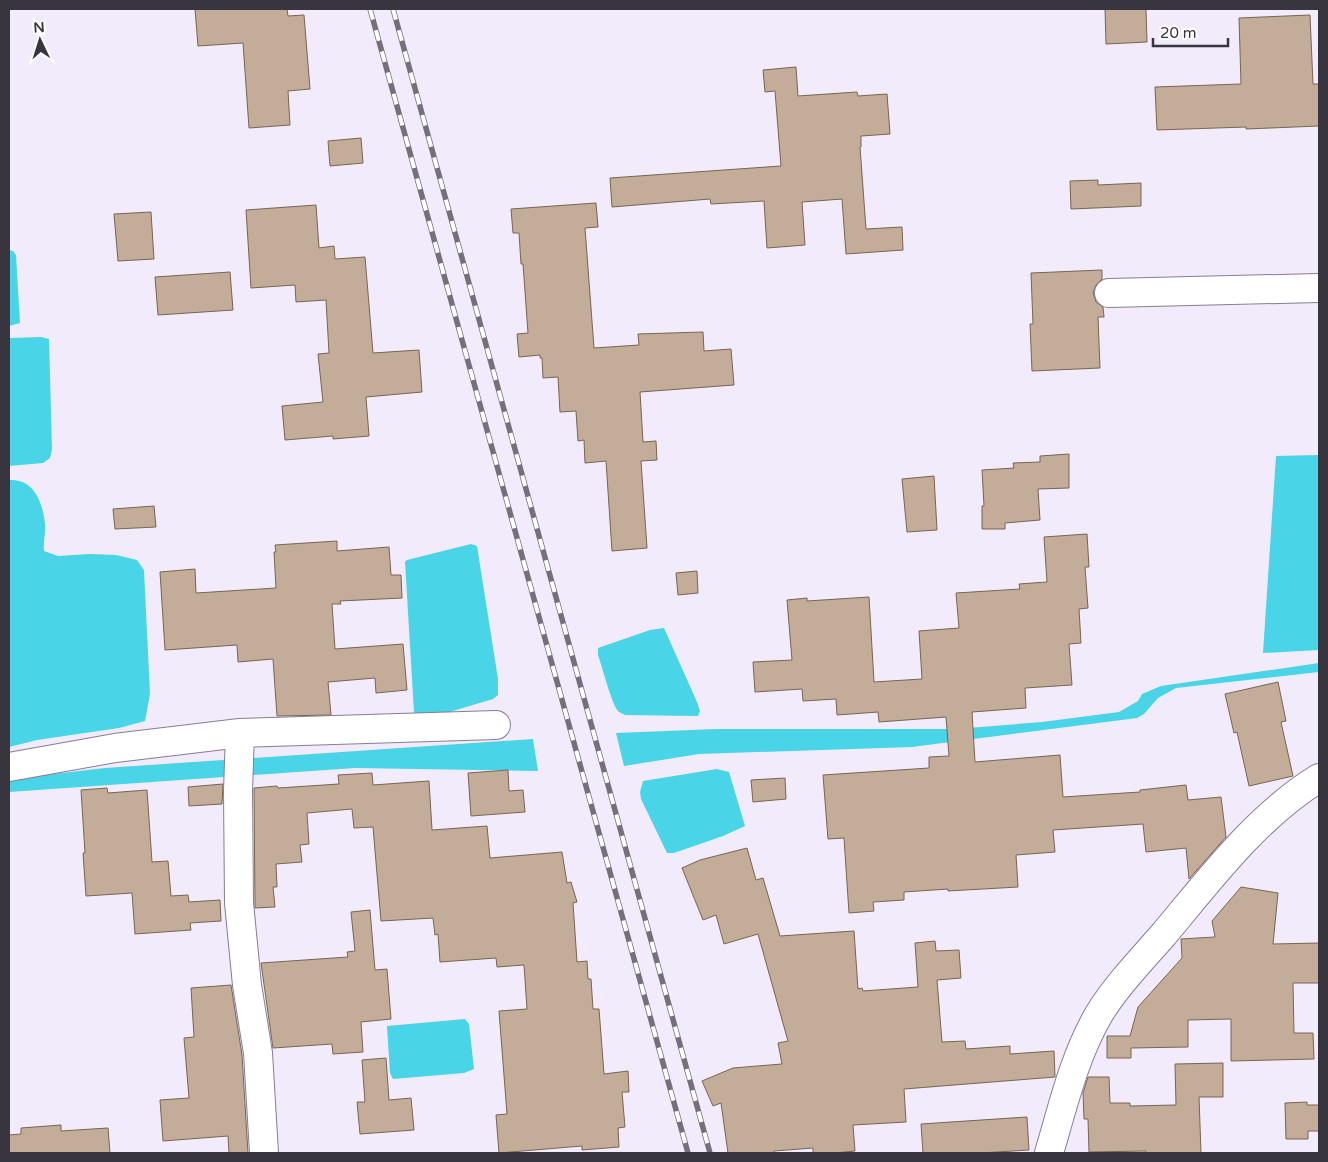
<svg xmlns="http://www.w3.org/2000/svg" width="1328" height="1162" font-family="'Varela Round',sans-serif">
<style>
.water{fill:#49d4e7}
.building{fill:#c3ad99;stroke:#786452}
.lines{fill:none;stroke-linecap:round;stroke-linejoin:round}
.minor-casing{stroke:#877d96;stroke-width:30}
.minor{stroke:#fff;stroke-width:28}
.rail-casing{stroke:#746f7b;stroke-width:5.5}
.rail{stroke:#fff;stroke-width:4;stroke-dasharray:11;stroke-linecap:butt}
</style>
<rect width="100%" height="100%" fill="#f1ebfc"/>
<path class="water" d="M 9,250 L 13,251 L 16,255 L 20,323 L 9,326 Z
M 41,337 L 49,339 L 52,449 L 50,458 L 43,463 L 9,466 L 9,338 Z
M 1319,455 L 1319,650 L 1263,653 L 1276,456 Z
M 9,480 C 34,478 43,503 45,524 C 46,533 43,542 44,551 L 58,556 L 90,554 L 116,555 L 137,560 L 144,570 L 150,694 L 145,721 L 119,728 L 37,740 L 9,747 Z
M 471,544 L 477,546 L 498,679 L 498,695 L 493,699 L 436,716 L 416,716 L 414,712 L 405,562 L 407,560 Z
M 664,628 L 697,702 L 700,711 L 698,716 L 625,715 C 624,714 620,713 618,711 C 612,705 602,666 598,655 L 598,648 L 650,630 Z
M 1319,663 L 1319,672 L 1176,688 L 1158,698 L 1144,714 L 1137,718 L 912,747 L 699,754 L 624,766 L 616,733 L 716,729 L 956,729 L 1042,722 L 1119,712 L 1138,701 L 1142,694 L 1161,686 Z
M 533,739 L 538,771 L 355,768 L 9,792 L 9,779 L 105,768 Z
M 717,769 L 729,772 L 745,826 L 723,836 L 674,853 L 667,853 L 641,799 L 640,792 L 643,781 Z
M 465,1019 L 469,1024 L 474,1069 L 464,1073 L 393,1079 L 390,1073 L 387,1026 Z"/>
<path class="building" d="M 195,9 L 287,9 L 288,16 L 304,15 L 310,89 L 288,91 L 290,125 L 249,128 L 243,43 L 198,46 Z
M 1105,9 L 1146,9 L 1147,42 L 1106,44 Z
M 1310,15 L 1313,84 L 1319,84 L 1319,126 L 1246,129 L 1246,127 L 1157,130 L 1155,87 L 1241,84 L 1239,18 Z
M 796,67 L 798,96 L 857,92 L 858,96 L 887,94 L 890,134 L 861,136 L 861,147 L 860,147 L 866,229 L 902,227 L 903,250 L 846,254 L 842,199 L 802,202 L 805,245 L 767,248 L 764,201 L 711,204 L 710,199 L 612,207 L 610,178 L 781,166 L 775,91 L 765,92 L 763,70 Z
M 361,138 L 363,163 L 330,166 L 328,141 Z
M 1098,180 L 1098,185 L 1141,183 L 1141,206 L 1071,209 L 1070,181 Z
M 596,203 L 598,227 L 585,228 L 594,348 L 639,345 L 638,334 L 703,332 L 704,351 L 731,349 L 734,385 L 640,392 L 643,442 L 656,441 L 657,460 L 641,461 L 647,548 L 612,551 L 606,461 L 585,463 L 584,440 L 578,441 L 576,411 L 560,412 L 558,377 L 543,378 L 542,358 L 540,358 L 540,355 L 519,357 L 517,334 L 528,333 L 523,264 L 521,264 L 519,233 L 513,233 L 511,209 Z
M 316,205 L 319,248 L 334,246 L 335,259 L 365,257 L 373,353 L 419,350 L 422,392 L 366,397 L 369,436 L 333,439 L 333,436 L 285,440 L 282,406 L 323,402 L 318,354 L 329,353 L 326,300 L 296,302 L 295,285 L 251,288 L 246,210 Z
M 151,212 L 154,259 L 118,261 L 114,214 Z
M 1102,270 L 1102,279 L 1096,285 L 1093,293 L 1096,302 L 1103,307 L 1104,317 L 1098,317 L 1100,368 L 1032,371 L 1030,324 L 1033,324 L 1031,273 Z
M 230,272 L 233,310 L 158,315 L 155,277 Z
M 1069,454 L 1069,488 L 1038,489 L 1040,520 L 1005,523 L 1005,529 L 982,529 L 982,506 L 984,506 L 982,470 L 1014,468 L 1013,463 L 1040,462 L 1040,456 Z
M 934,476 L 937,530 L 907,532 L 902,479 Z
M 154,506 L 156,527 L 115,529 L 113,509 Z
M 1087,534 L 1089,567 L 1085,567 L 1088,608 L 1079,609 L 1081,643 L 1069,644 L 1072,685 L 1025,688 L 1026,708 L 972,712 L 975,762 L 1060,755 L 1063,797 L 1140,792 L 1140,790 L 1186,785 L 1188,800 L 1221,797 L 1226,837 L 1189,879 L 1186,848 L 1146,852 L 1143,824 L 1053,830 L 1055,852 L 1016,855 L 1018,887 L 948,891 L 948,889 L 904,892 L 904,900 L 873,902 L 874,911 L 849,913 L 844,838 L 828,839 L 823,775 L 929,768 L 929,757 L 949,756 L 946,717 L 879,722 L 878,712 L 837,715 L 836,699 L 803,701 L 802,689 L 755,692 L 753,662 L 792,660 L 787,600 L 807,598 L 807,601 L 869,597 L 874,682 L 922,679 L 919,631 L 959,628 L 956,593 L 1020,589 L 1019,584 L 1047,582 L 1044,537 Z
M 337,541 L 337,551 L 389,547 L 391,575 L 401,575 L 402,598 L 340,601 L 341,604 L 332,604 L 335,649 L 403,644 L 407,690 L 376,693 L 375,678 L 328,682 L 331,715 L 277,716 L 273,659 L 238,662 L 237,645 L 165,650 L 160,572 L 195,569 L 196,593 L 276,588 L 274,552 L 276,552 L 275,545 Z
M 697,571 L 698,593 L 678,595 L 676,573 Z
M 1278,682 L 1286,721 L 1281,722 L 1293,776 L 1249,786 L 1237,732 L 1234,733 L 1225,694 Z
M 508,770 L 509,791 L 523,790 L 525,812 L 471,816 L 468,773 Z
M 372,773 L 373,785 L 429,781 L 432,830 L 487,826 L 490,858 L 562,852 L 567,883 L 571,882 L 577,902 L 573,903 L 577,962 L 587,961 L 588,979 L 591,979 L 593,1009 L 599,1009 L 604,1074 L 628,1071 L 629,1092 L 622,1092 L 625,1127 L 618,1128 L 619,1147 L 582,1150 L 582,1146 L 499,1153 L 496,1115 L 507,1114 L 499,1011 L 527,1009 L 524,965 L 497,967 L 496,958 L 440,962 L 438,934 L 435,935 L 433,918 L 381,921 L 373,827 L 354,828 L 352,809 L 307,813 L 309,844 L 300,845 L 302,862 L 276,864 L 277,887 L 273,887 L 275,907 L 255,908 L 254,788 L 277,786 L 278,788 L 339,784 L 338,775 Z
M 785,778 L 786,799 L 753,802 L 751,780 Z
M 223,784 L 222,804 L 189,806 L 188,787 Z
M 107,788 L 108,793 L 147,790 L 152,862 L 168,861 L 171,896 L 188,895 L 189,902 L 220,900 L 221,921 L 190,923 L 191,930 L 135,934 L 132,893 L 86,896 L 83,853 L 85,853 L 81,790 Z
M 747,848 L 756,880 L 763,878 L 780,936 L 854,931 L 858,989 L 862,988 L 863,991 L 918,987 L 915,943 L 935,941 L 936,951 L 959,950 L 961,978 L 937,980 L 942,1042 L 965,1041 L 966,1049 L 1010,1046 L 1010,1054 L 1054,1051 L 1055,1077 L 904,1089 L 906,1122 L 853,1125 L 855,1151 L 835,1153 L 813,1153 L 813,1148 L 774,1151 L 774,1153 L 728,1153 L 721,1103 L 713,1106 L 702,1081 L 733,1068 L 782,1064 L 778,1043 L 788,1041 L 758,934 L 724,944 L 716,915 L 703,920 L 682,868 L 700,860 Z
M 1241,887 L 1278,893 L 1273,944 L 1319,943 L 1319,983 L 1293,983 L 1294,1033 L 1313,1033 L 1314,1059 L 1231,1061 L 1231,1019 L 1188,1020 L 1188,1047 L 1131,1048 L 1131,1058 L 1107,1058 L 1107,1036 L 1130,1036 L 1138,1007 L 1182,958 L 1181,939 L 1215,937 L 1212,921 Z
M 370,910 L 375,970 L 387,969 L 391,1019 L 361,1022 L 363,1052 L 333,1054 L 332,1044 L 273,1048 L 261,963 L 348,957 L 347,952 L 355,951 L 351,912 Z
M 231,985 L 242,1055 L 248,1153 L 229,1153 L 228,1136 L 163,1141 L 160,1100 L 189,1098 L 184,1038 L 194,1037 L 191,988 Z
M 386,1058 L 389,1100 L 411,1098 L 414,1130 L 360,1134 L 357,1102 L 365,1102 L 362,1060 Z
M 1223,1063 L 1223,1097 L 1199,1097 L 1201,1153 L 1146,1153 L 1146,1151 L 1089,1152 L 1088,1119 L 1084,1119 L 1083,1093 L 1088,1077 L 1109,1077 L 1110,1103 L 1130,1103 L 1130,1106 L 1176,1105 L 1175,1064 Z
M 1307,1102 L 1307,1105 L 1319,1105 L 1319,1131 L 1308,1131 L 1308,1139 L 1286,1139 L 1285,1103 Z
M 1027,1117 L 1029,1150 L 981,1153 L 923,1153 L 921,1124 Z
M 61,1125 L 61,1131 L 108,1128 L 110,1153 L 9,1153 L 9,1135 L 21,1134 L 21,1128 Z"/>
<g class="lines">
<g class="minor-casing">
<path id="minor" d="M 1109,293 L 1319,288
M 240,733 L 238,791 L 239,903 L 247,985 L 258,1053 L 264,1153
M 9,767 L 115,748 L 240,733 L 496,725
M 1049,1153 C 1063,1106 1074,1057 1099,1014 C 1116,986 1143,958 1164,934 C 1210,879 1257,816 1319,778"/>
</g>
<use href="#minor" class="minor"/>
<g class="rail-casing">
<path id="rail" d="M 370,9 L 688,1153
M 393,9 L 710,1153"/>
</g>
<use href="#rail" class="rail"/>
</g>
<rect width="1328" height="1162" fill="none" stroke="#39353f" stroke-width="20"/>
<g transform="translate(40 40) rotate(356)" stroke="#ffffff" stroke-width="4" paint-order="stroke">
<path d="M0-4L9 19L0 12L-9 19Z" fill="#39353f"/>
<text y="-8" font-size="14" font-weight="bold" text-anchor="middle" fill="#39353f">N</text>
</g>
<path d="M1153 38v8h75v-8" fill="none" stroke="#39353f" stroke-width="2.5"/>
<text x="1160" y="38" font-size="15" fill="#39353f" stroke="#ffffff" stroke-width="4" paint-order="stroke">20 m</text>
</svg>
